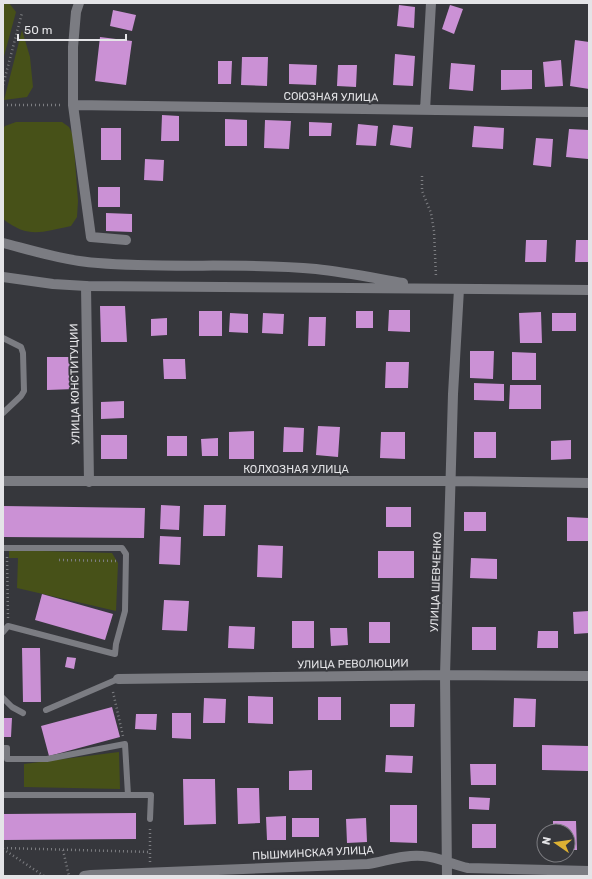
<svg xmlns="http://www.w3.org/2000/svg" width="592" height="879" font-family="Rubik,sans-serif">
<style>
.green{fill:#475118}
.building{fill:#cb91d5}
.lines{fill:none;stroke-linecap:round;stroke-linejoin:round}
.path{stroke:#7d7e82;stroke-width:2.5;stroke-dasharray:1 3;stroke-linecap:butt}
.lane{stroke:#7b7c82;stroke-width:6}
.street{stroke:#7b7c82;stroke-width:10}
.secondary{stroke:#7b7c82;stroke-width:10}
.labels{text-anchor:middle;dominant-baseline:central;stroke-width:4;stroke-linejoin:round;paint-order:stroke}
.street-label{font-size:11px;fill:#e4e4e7;stroke:#36373c}
</style>
<rect width="100%" height="100%" fill="#36373c"/>
<path class="green" d="M 3,3 L 9,3 L 16,12 L 3,60 Z
M 22,30 L 30,57 L 33,87 L 27,97 L 4,100 Z
M 16,122 L 62,122 L 69,127 L 73,135 L 78,201 L 77,217 L 71,226 C 41,232 29,239 3,219 L 3,129 L 5,126 Z
M 9,550 L 112,553 L 118,563 L 116,611 L 17,588 L 18,558 L 9,558 Z
M 119,752 L 120,789 L 24,787 L 24,764 Z"/>
<path class="building" d="M 399,5 L 415,7 L 414,28 L 397,26 Z
M 450,5 L 463,9 L 454,34 L 442,29 Z
M 113,10 L 136,15 L 132,31 L 110,26 Z
M 100,37 L 132,41 L 126,85 L 95,81 Z
M 575,40 L 589,42 L 589,89 L 570,86 Z
M 395,54 L 415,56 L 413,86 L 393,85 Z
M 242,57 L 268,57 L 267,86 L 241,85 Z
M 561,60 L 563,86 L 545,87 L 543,62 Z
M 218,61 L 232,61 L 231,84 L 218,84 Z
M 451,63 L 475,65 L 473,91 L 449,89 Z
M 289,64 L 317,65 L 316,85 L 289,84 Z
M 338,65 L 357,65 L 356,87 L 337,86 Z
M 501,70 L 532,70 L 532,89 L 501,90 Z
M 162,115 L 179,116 L 179,141 L 161,141 Z
M 225,119 L 247,120 L 247,146 L 225,146 Z
M 265,120 L 291,121 L 289,149 L 264,148 Z
M 309,122 L 332,123 L 331,136 L 309,136 Z
M 358,124 L 378,126 L 376,146 L 356,145 Z
M 393,125 L 413,127 L 411,148 L 390,145 Z
M 474,126 L 504,128 L 503,149 L 472,147 Z
M 101,128 L 121,128 L 121,160 L 101,160 Z
M 569,129 L 589,130 L 588,159 L 566,157 Z
M 536,138 L 553,139 L 551,167 L 533,165 Z
M 145,159 L 164,160 L 163,181 L 144,180 Z
M 98,187 L 120,187 L 120,207 L 98,207 Z
M 106,213 L 132,214 L 132,232 L 106,231 Z
M 526,240 L 547,240 L 546,262 L 525,262 Z
M 576,240 L 589,240 L 589,262 L 575,262 Z
M 100,306 L 125,306 L 127,342 L 101,342 Z
M 389,310 L 410,310 L 410,332 L 388,331 Z
M 199,311 L 222,311 L 222,336 L 199,336 Z
M 356,311 L 373,311 L 373,328 L 356,328 Z
M 541,312 L 542,343 L 520,343 L 519,313 Z
M 230,313 L 248,314 L 248,333 L 229,332 Z
M 263,313 L 284,314 L 283,334 L 262,333 Z
M 552,313 L 576,313 L 576,331 L 552,331 Z
M 309,317 L 326,317 L 325,346 L 308,346 Z
M 167,318 L 167,335 L 151,336 L 151,319 Z
M 470,351 L 494,351 L 493,379 L 470,378 Z
M 512,352 L 536,353 L 536,380 L 512,380 Z
M 47,357 L 75,357 L 75,389 L 47,390 Z
M 163,359 L 185,359 L 186,379 L 164,379 Z
M 386,362 L 409,362 L 408,388 L 385,388 Z
M 474,383 L 504,384 L 504,401 L 474,400 Z
M 510,385 L 541,385 L 541,409 L 509,409 Z
M 124,401 L 124,418 L 101,419 L 101,402 Z
M 318,426 L 340,427 L 338,457 L 316,455 Z
M 284,427 L 304,428 L 303,452 L 283,452 Z
M 254,431 L 254,459 L 229,459 L 229,432 Z
M 381,432 L 405,432 L 405,459 L 380,458 Z
M 474,432 L 496,432 L 496,458 L 474,458 Z
M 101,435 L 127,435 L 127,459 L 101,459 Z
M 167,436 L 187,436 L 187,456 L 167,456 Z
M 218,438 L 218,456 L 202,456 L 201,439 Z
M 571,440 L 571,459 L 551,460 L 551,441 Z
M 161,505 L 180,506 L 179,530 L 160,529 Z
M 204,505 L 226,505 L 225,536 L 203,536 Z
M 3,506 L 145,508 L 144,538 L 3,537 Z
M 386,507 L 411,507 L 411,527 L 386,527 Z
M 464,512 L 486,512 L 486,531 L 464,531 Z
M 567,517 L 589,518 L 589,541 L 567,541 Z
M 160,536 L 181,537 L 180,565 L 159,564 Z
M 258,545 L 283,546 L 282,578 L 257,577 Z
M 378,551 L 414,551 L 414,578 L 378,578 Z
M 471,558 L 497,559 L 497,579 L 470,578 Z
M 42,594 L 113,614 L 105,640 L 35,620 Z
M 164,600 L 189,601 L 187,631 L 162,630 Z
M 589,611 L 589,633 L 574,634 L 573,612 Z
M 292,621 L 314,621 L 314,648 L 292,648 Z
M 369,622 L 390,622 L 390,643 L 369,643 Z
M 229,626 L 255,627 L 254,649 L 228,648 Z
M 472,627 L 496,627 L 496,650 L 472,650 Z
M 330,628 L 347,628 L 348,645 L 331,646 Z
M 538,631 L 558,631 L 558,648 L 537,648 Z
M 22,648 L 40,648 L 41,702 L 23,702 Z
M 67,657 L 76,658 L 74,669 L 65,667 Z
M 248,696 L 273,697 L 273,724 L 248,723 Z
M 318,697 L 341,697 L 341,720 L 318,720 Z
M 204,698 L 226,699 L 225,723 L 203,723 Z
M 514,698 L 536,699 L 535,727 L 513,727 Z
M 390,704 L 415,704 L 414,727 L 390,727 Z
M 112,707 L 120,737 L 49,756 L 41,726 Z
M 172,713 L 191,713 L 191,739 L 172,738 Z
M 136,714 L 157,714 L 156,730 L 135,729 Z
M 3,718 L 12,718 L 11,737 L 3,737 Z
M 542,745 L 589,746 L 588,771 L 542,770 Z
M 386,755 L 413,756 L 412,773 L 385,772 Z
M 470,764 L 496,764 L 496,785 L 471,785 Z
M 312,770 L 312,790 L 289,790 L 289,771 Z
M 183,779 L 215,779 L 216,824 L 184,825 Z
M 237,788 L 259,788 L 260,823 L 238,824 Z
M 469,797 L 490,798 L 489,810 L 469,809 Z
M 390,805 L 417,805 L 417,843 L 390,842 Z
M 136,813 L 136,839 L 3,840 L 3,814 Z
M 286,816 L 286,840 L 267,840 L 266,817 Z
M 292,818 L 319,818 L 319,837 L 292,837 Z
M 366,818 L 367,842 L 347,843 L 346,819 Z
M 553,821 L 576,821 L 577,850 L 568,850 L 568,831 L 553,831 Z
M 472,824 L 496,824 L 496,848 L 472,848 Z"/>
<g class="lines">
<path class="path" d="M 3,85 L 22,13
M 3,105 L 63,105
M 422,176 L 422,191 L 431,213 L 434,231 L 436,277
M 7,557 L 8,618
M 59,560 L 116,561
M 113,692 L 123,736
M 3,848 L 150,852
M 3,849 L 44,876
M 63,850 L 69,876
M 150,862 L 150,827"/>
<path class="lane" d="M 3,338 L 21,347 L 23,353 L 24,391 L 21,396 L 3,413
M 3,548 L 122,548 L 126,554 L 125,611 L 116,644 L 115,654 L 8,626 L 3,632
M 3,698 L 12,707 L 23,713
M 46,710 L 118,679
M 3,748 L 7,748 L 7,759 L 47,759 L 125,744 L 128,795
M 3,795 L 151,795 L 150,819"/>
<path class="street" d="M 79,3 L 76,12 L 73,47 L 73,105 L 91,237 L 126,240
M 73,105 L 589,112
M 425,110 L 431,3
M 86,286 L 89,482
M 3,481 L 451,481 L 589,483
M 118,679 L 445,675 L 589,676
M 84,876 L 91,875 L 368,864 C 386,861 405,854 423,856 C 439,857 453,865 468,868 L 589,871
M 447,876 L 445,675 L 453,394 L 459,289"/>
<path class="secondary" d="M 3,243 C 34,251 66,261 98,263 C 170,269 243,262 316,269 C 345,272 374,278 403,283
M 3,277 L 53,284 L 86,286 L 589,290"/>
</g>
<g class="labels">
<g class="street-label">
<text transform="translate(331 97) rotate(1)">СОЮЗНАЯ УЛИЦА</text>
<text transform="translate(75 384) rotate(-91)">УЛИЦА КОНСТИТУЦИИ</text>
<text x="296" y="469">КОЛХОЗНАЯ УЛИЦА</text>
<text transform="translate(436 582) rotate(-88)">УЛИЦА ШЕВЧЕНКО</text>
<text transform="translate(353 664) rotate(-1)">УЛИЦА РЕВОЛЮЦИИ</text>
<text transform="translate(313 853) rotate(-3)">ПЫШМИНСКАЯ УЛИЦА</text>
</g>
</g>
<rect width="592" height="879" fill="none" stroke="#e4e4e7" stroke-width="8"/>
<g transform="translate(556 843) rotate(283)"><circle r="19" fill="#36373c" stroke="#7c7c80"/>
<path d="M0-3L7 15L0 10L-7 15Z" fill="#ddb133"/>
<text y="-6" font-size="11" font-weight="bold" text-anchor="middle" fill="#e4e4e7">N</text>
</g>
<path d="M18 34v6h108v-6" fill="none" stroke="#e4e4e7" stroke-width="2"/>
<text x="24" y="34" font-size="12" fill="#e4e4e7" stroke="#36373c" stroke-width="3" paint-order="stroke">50 m</text>
</svg>
